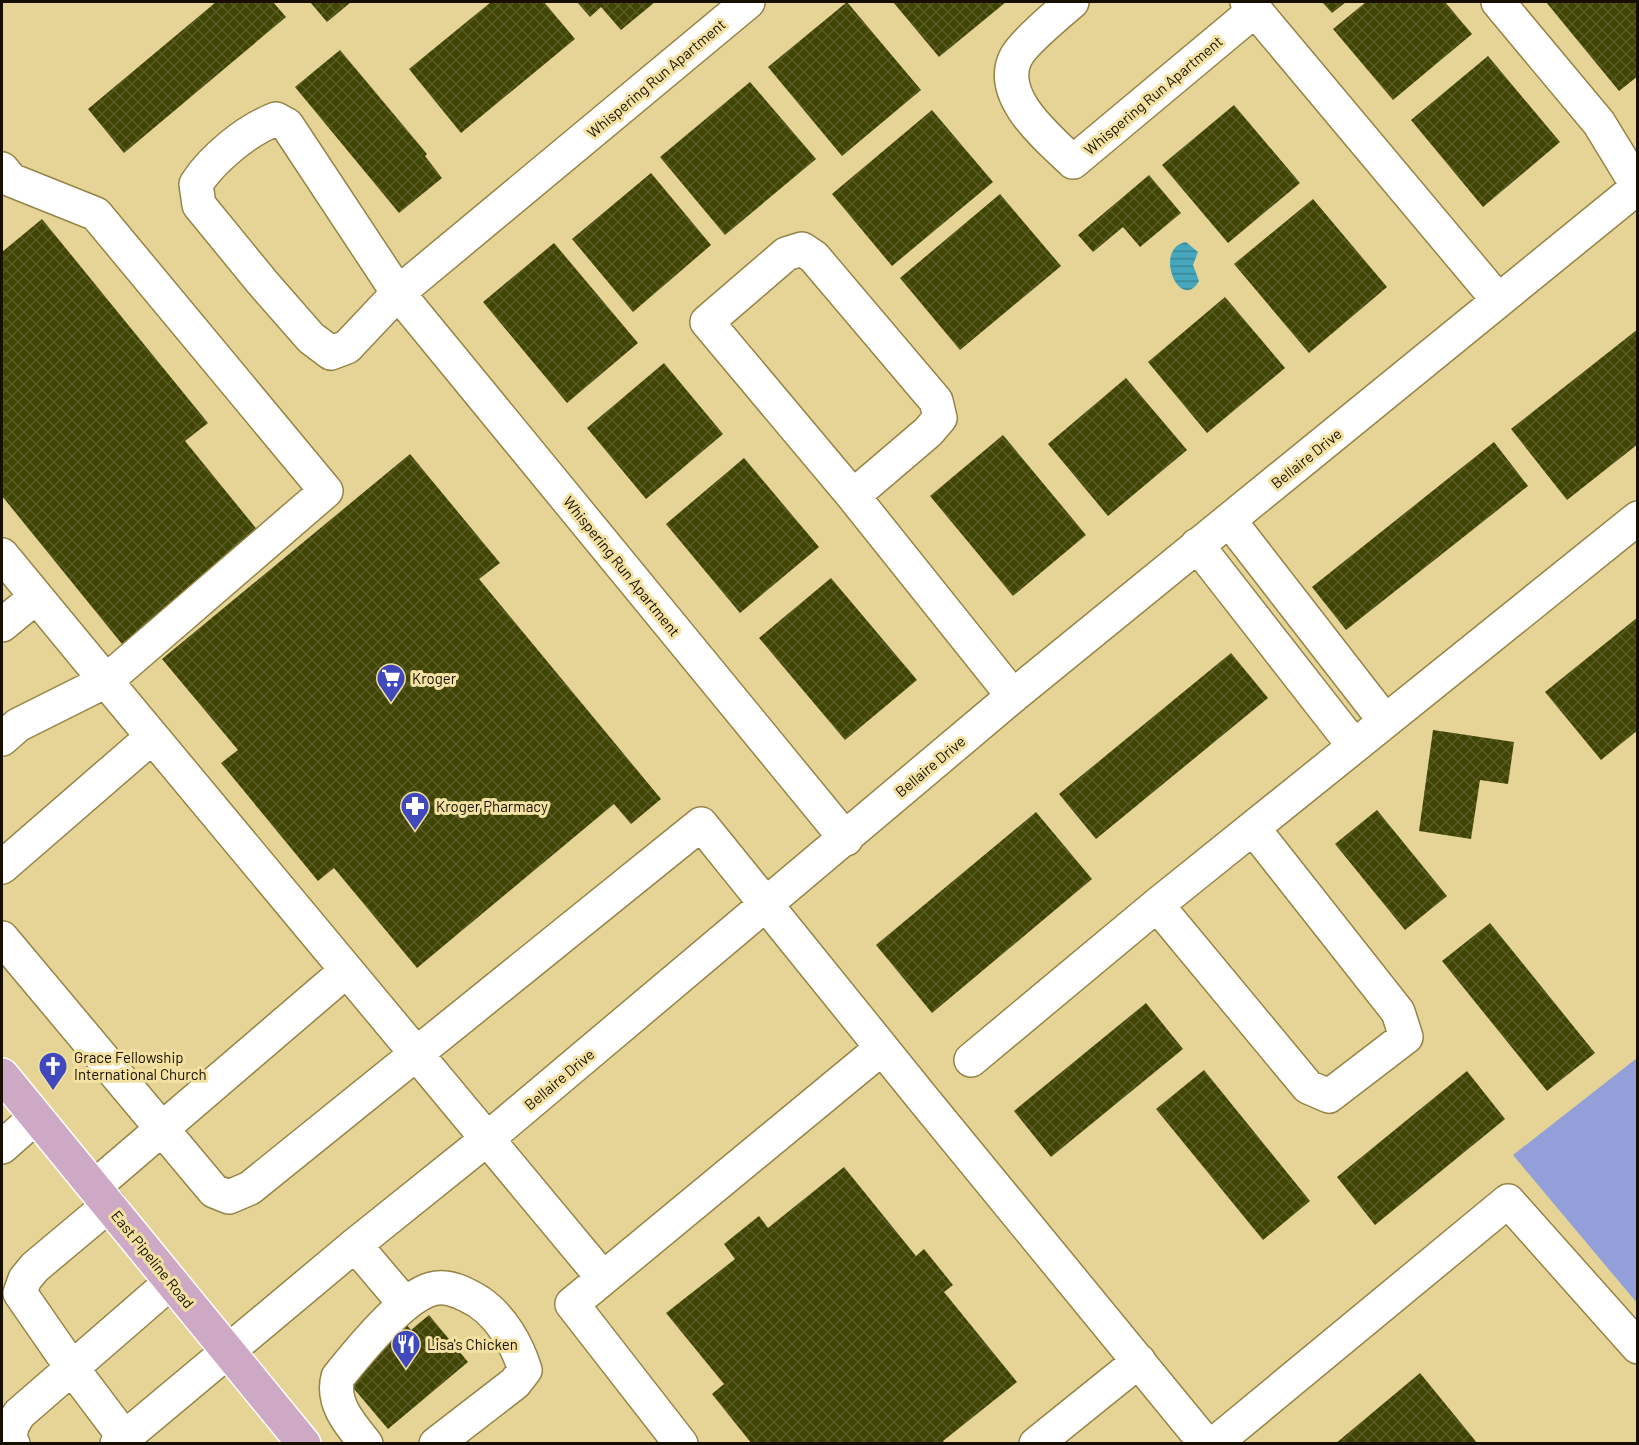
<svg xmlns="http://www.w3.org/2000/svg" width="1639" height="1445" font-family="Barlow,sans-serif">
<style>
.green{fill:#929fd9}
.water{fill:url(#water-rules)}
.building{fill:url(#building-cross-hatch)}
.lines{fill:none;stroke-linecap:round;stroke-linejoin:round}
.minor-casing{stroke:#958448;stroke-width:36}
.major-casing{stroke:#fff;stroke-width:36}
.minor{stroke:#fff;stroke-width:33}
.major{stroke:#cda9c6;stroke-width:33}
.labels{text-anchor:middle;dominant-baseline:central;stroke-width:6;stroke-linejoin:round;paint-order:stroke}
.street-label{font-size:15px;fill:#160f00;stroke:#f3e1a2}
.poi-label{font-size:15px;fill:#160f00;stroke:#f3e1a2;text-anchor:start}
</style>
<defs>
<pattern id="water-rules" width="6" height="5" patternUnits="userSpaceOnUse" patternTransform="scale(1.5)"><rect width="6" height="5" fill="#46a7bc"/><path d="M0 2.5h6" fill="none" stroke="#398696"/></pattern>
<pattern id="building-cross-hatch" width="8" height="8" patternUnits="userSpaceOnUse" patternTransform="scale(1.5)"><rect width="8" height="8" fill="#414503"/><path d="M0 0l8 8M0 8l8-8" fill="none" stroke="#595c26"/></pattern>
</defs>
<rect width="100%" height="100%" fill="#e6d496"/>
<path class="green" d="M 1637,1058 L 1637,1303 L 1513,1155 Z"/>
<path class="water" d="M 1186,242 L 1198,252 L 1193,265 L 1199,281 C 1180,314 1152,248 1186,242 Z"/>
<path class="building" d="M 216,2 L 273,2 L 286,17 L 124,153 L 88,109 Z
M 310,2 L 351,2 L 327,22 Z
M 491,2 L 544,2 L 575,39 L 461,133 L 409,69 Z
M 577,2 L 655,2 L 621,30 L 601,7 L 590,17 Z
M 847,2 L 921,90 L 842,156 L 768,67 Z
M 893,2 L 1006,2 L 939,57 Z
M 1322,2 L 1346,2 L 1332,13 Z
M 1366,2 L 1445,2 L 1472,34 L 1393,100 L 1333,29 Z
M 1546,2 L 1638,2 L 1638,76 L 1619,91 Z
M 340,50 L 427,154 L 425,156 L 442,178 L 399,213 L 295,87 Z
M 1488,56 L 1560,142 L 1483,207 L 1411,120 Z
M 750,82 L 816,159 L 725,235 L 660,157 Z
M 1234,105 L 1300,183 L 1228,243 L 1162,165 Z
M 932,110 L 993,182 L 892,266 L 832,194 Z
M 651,173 L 711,245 L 633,312 L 572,239 Z
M 1149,175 L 1181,213 L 1140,247 L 1123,227 L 1093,252 L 1078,235 Z
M 1000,194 L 1061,266 L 960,350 L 900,278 Z
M 1313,199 L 1387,287 L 1309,353 L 1234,264 Z
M 42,219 L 208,423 L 185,441 L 259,532 L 122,644 L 2,496 L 2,252 Z
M 554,243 L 638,343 L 567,403 L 483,302 Z
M 1225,297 L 1285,368 L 1207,433 L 1148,362 Z
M 1638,329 L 1638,444 L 1567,500 L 1511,429 Z
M 664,363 L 723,434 L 646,499 L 587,428 Z
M 1126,378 L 1187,450 L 1108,516 L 1048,444 Z
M 1003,435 L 1086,535 L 1013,596 L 930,496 Z
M 1494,442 L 1528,486 L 1346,630 L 1312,587 Z
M 410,454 L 500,563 L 479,579 L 661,799 L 631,824 L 614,804 L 417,968 L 334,868 L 318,881 L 221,763 L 238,750 L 162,659 Z
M 744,458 L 819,547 L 740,613 L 666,524 Z
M 831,578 L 917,680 L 845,740 L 759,638 Z
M 1638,617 L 1638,730 L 1601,760 L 1545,692 Z
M 1231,653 L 1268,698 L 1096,839 L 1059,794 Z
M 1433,730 L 1514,742 L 1508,784 L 1480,780 L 1471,839 L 1419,831 Z
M 1377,810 L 1447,896 L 1405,930 L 1335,844 Z
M 1036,812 L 1092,879 L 932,1013 L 876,945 Z
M 1490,923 L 1595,1053 L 1547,1091 L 1442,961 Z
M 1146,1003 L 1183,1049 L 1051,1157 L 1014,1111 Z
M 1204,1070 L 1310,1201 L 1263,1240 L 1156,1109 Z
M 1467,1071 L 1505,1119 L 1375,1225 L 1337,1177 Z
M 844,1167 L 916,1256 L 924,1249 L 953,1285 L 944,1292 L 1017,1382 L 943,1441 L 945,1444 L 752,1444 L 712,1394 L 724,1384 L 666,1313 L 735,1259 L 724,1244 L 759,1216 L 768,1228 Z
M 429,1315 L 468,1362 L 388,1429 L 344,1377 L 406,1324 L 411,1330 Z
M 1420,1373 L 1478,1444 L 1335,1444 Z"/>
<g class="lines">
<g class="minor-casing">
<path id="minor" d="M 748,2 L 398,293 L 846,839
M 1072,2 C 1059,13 1023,43 1016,57 C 996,96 1048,138 1073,162 L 1255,10 L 1247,2
M 1498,2 L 1599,123 L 1638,187
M 1255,10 L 1498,300
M 276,119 L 287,125 L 398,293 L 347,347 L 331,353 L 311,338 L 262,282 L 199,205 L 196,184 C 213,158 247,130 276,119 Z
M 2,169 L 11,180 L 96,214 L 326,491 L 106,681 L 2,555
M 802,249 L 814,257 L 936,401 L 940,418 L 928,432 L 853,496 L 707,322 L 786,254 Z
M 853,496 L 1013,696
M 1229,520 L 1385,721
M 1197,545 L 1354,746
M 2,625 L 36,597
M 2,739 L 18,725 L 106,681 L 603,1278
M 2,867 L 152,737
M 1157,905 L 1308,1087 L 1329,1096 L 1406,1037 L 1398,1012 L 1253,828
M 2,938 L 214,1191 L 229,1197 L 250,1188 L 701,824 L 924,1100 L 1206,1444
M 971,1060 L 1157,905 L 1638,518
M 2,1147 L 36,1117
M 94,1187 L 346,971
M 109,1205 L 35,1267 L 25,1279 L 20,1293 L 72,1368 L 124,1437
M 355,1245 L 405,1304
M 13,1444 L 10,1438 L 12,1426 L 19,1414 L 171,1282
M 117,1444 L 355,1245 L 487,1139 L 1013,696 L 1638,187
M 366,1444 C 350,1424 331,1403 338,1377 C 358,1352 402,1297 432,1289 C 448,1284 466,1294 479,1302 C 501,1317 517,1344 525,1370 L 515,1383 L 436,1444
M 681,1444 L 572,1304 L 882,1048
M 1036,1444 L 1139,1361
M 1214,1444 L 1508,1201 L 1638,1347"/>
</g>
<g class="major-casing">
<path id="major" d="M 2,1075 L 304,1444"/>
</g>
<use href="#minor" class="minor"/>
<use href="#major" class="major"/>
</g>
<defs>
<g id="supermarket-pin" transform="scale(1.5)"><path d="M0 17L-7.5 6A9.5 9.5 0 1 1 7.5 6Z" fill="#4048bd" stroke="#f3e1a2"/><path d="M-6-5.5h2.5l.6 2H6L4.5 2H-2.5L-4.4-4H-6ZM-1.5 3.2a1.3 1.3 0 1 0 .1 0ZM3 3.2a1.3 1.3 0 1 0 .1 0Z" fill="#fff"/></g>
<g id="pharmacy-pin" transform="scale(1.5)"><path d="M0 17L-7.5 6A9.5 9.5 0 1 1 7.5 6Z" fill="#4048bd" stroke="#f3e1a2"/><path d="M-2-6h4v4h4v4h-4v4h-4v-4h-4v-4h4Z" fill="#fff"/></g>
<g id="church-pin" transform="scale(1.5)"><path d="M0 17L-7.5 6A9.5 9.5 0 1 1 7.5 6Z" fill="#4048bd" stroke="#f3e1a2"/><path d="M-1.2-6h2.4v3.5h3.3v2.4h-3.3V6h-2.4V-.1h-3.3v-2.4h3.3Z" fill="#fff"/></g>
<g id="restaurant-pin" transform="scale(1.5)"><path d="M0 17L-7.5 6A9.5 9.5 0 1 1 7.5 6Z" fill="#4048bd" stroke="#f3e1a2"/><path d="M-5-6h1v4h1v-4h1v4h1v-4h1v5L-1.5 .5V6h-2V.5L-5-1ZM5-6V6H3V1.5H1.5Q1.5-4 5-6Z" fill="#fff"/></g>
</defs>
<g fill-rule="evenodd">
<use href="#supermarket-pin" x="391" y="678"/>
<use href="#pharmacy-pin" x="415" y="806"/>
<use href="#church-pin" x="53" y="1066"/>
<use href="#restaurant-pin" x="406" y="1344"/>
</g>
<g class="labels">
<g class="street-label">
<text transform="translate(656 78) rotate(-40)">Whispering Run Apartment</text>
<text transform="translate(1153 95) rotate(-40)">Whispering Run Apartment</text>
<text transform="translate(1306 458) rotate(-39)">Bellaire Drive</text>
<text transform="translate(622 566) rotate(51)">Whispering Run Apartment</text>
<text transform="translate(930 766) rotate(-40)">Bellaire Drive</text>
<text transform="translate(559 1079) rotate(-40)">Bellaire Drive</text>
<text transform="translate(153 1259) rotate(51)">East Pipeline Road</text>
</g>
<g class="poi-label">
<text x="412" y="678">Kroger</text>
<text x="436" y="806">Kroger Pharmacy</text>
<text x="74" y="1057">Grace Fellowship<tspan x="74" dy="17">International Church</tspan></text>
<text x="427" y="1344">Lisa's Chicken</text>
</g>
</g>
<rect width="1639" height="1445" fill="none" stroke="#160f00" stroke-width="6"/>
</svg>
